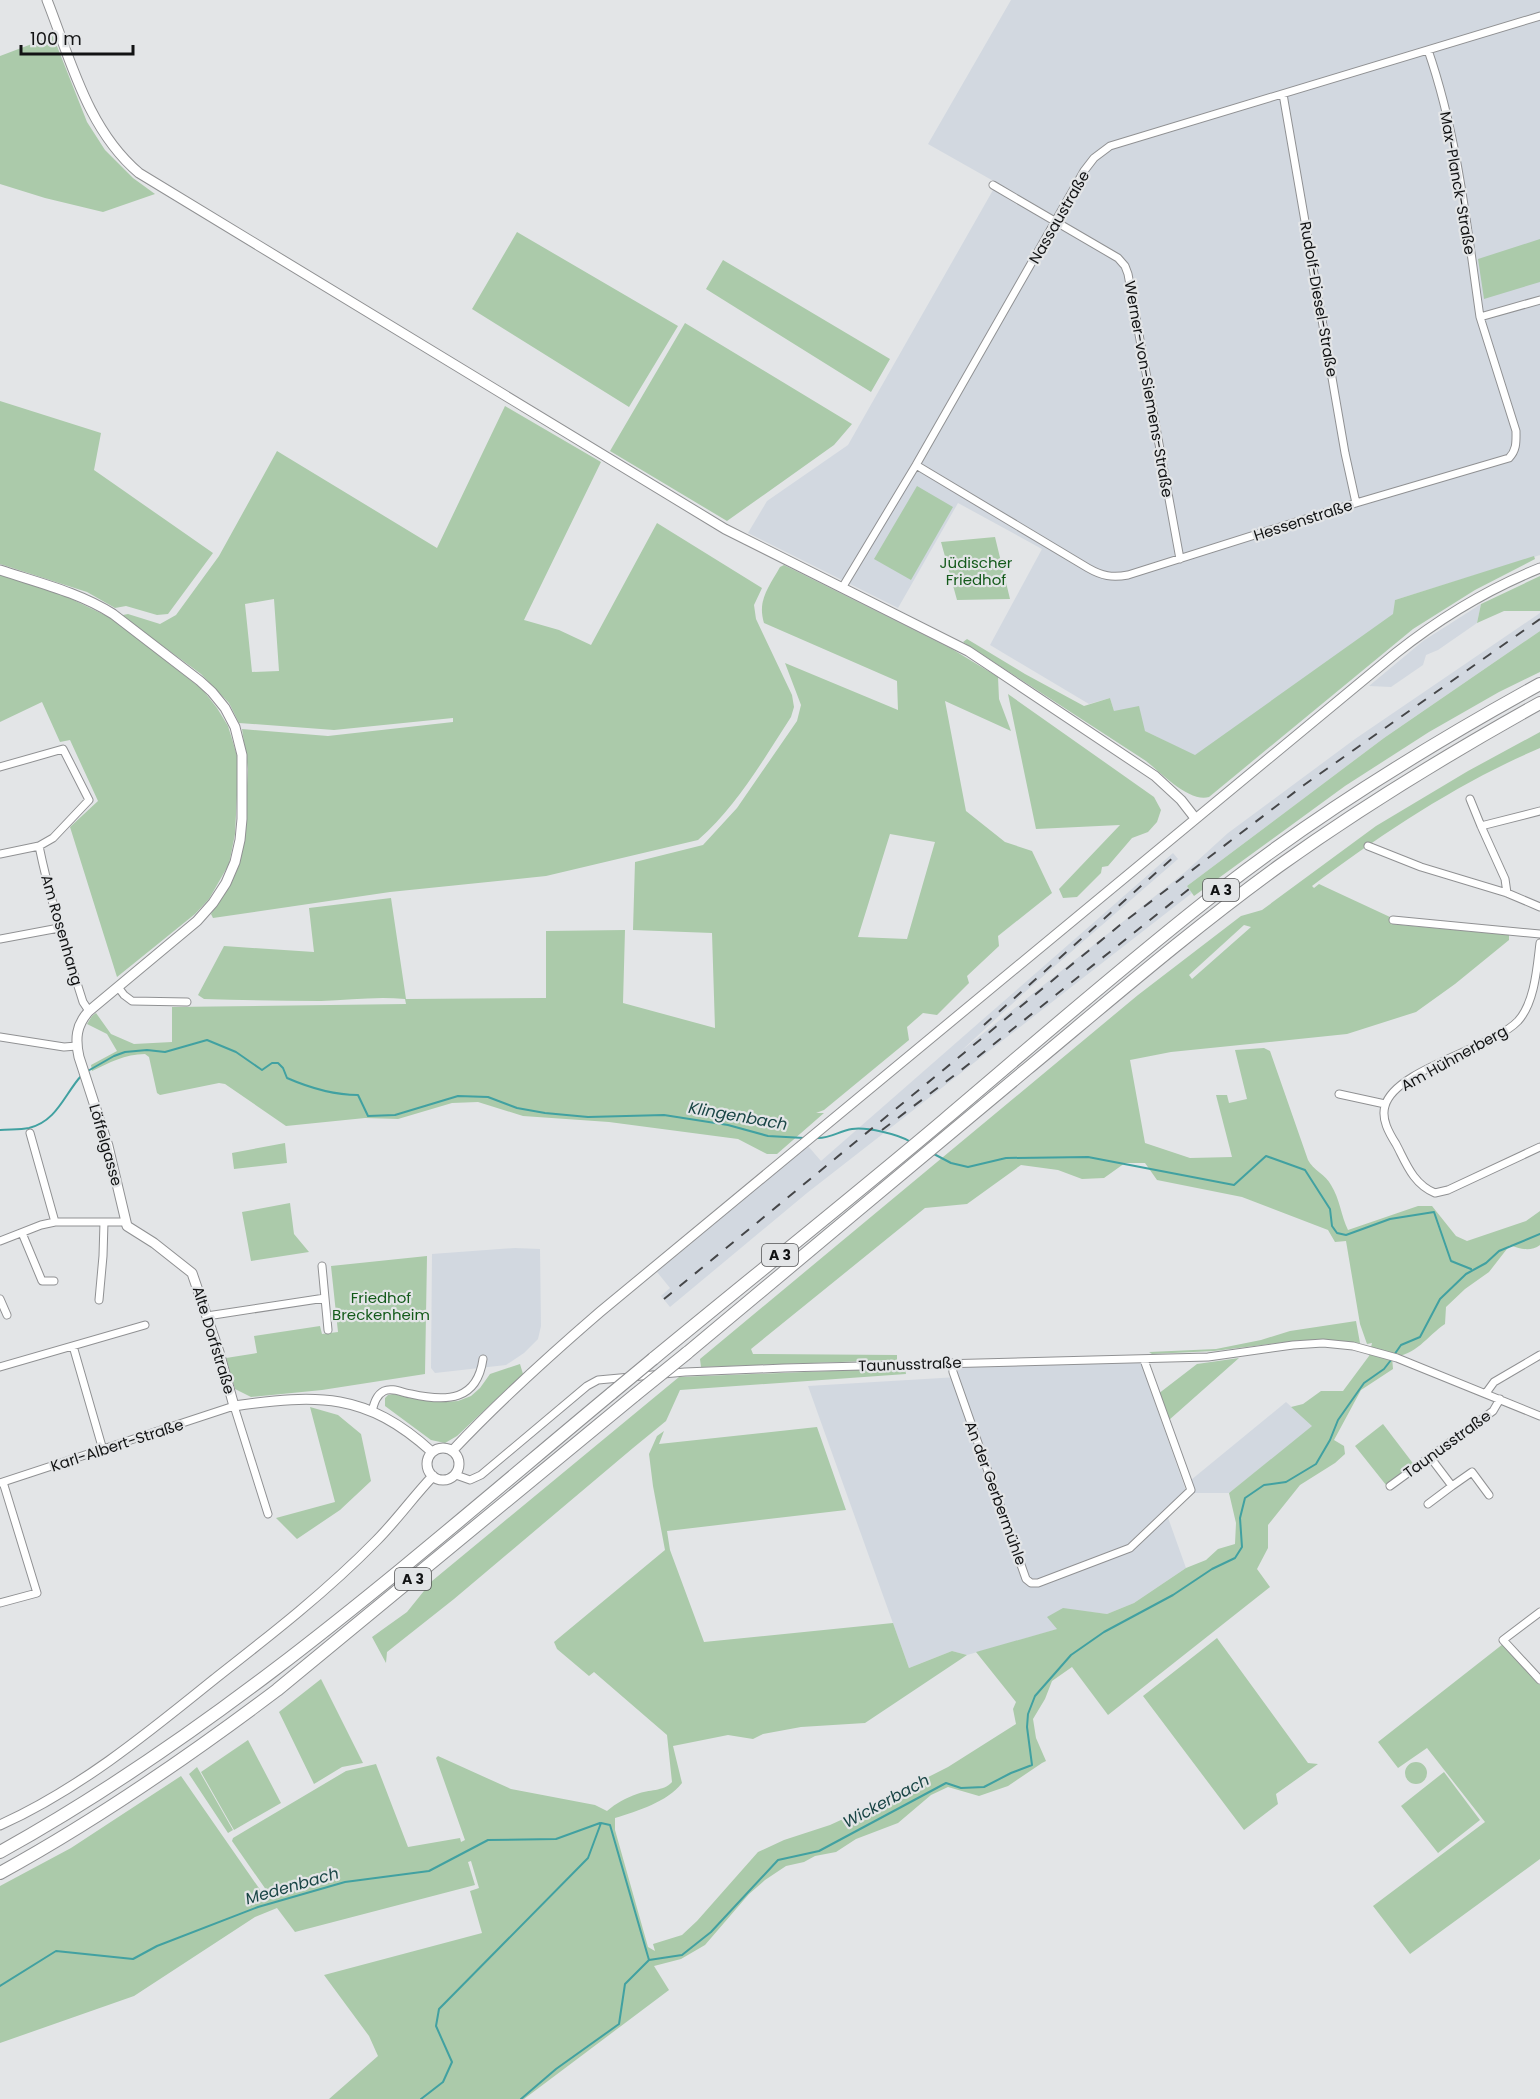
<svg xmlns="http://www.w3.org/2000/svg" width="1540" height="2099" font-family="Poppins,sans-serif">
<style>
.built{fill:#d2d8e0}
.green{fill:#abcaaa;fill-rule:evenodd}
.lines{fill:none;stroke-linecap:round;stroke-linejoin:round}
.stream{stroke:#41a1a1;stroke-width:2}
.street-casing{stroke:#909193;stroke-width:9}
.secondary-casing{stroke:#909193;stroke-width:11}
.highway-casing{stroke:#909193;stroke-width:14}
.street{stroke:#fff;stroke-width:7}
.secondary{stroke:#fff;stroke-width:9}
.highway{stroke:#fff;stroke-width:12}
.rail{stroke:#454648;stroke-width:2;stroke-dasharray:10 10;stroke-linecap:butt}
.highway-bridge-casing{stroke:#909193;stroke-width:14;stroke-linecap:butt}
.highway-bridge{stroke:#fff;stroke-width:12}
.labels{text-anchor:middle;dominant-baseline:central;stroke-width:4.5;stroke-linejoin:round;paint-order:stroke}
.shield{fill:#e3e5e7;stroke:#515253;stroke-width:1.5}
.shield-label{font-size:14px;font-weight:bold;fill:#121314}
.street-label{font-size:15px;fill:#121314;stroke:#e3e5e7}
.park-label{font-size:15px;fill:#135a1a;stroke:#e3e5e7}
.water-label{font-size:16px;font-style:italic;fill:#194545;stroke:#e3e5e7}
</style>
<rect width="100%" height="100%" fill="#e3e5e7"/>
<path class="built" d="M 1011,0 L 1540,0 L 1540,555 L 1395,600 L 1394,614 L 1195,756 L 1145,731 L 1114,711 L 1110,698 L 1089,704 L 990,645 L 1042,549 L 958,503 L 898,608 L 748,533 L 767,501 L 848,445 L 997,183 L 928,144 Z
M 1481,604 L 1477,623 L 1438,650 L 1426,655 L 1423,665 L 1391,687 L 1369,686 L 1423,641 Z
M 1540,613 L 1540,631 L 1384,738 L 1187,886 L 1192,893 L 807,1193 L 670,1307 L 661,1296 L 670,1288 L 657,1272 L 808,1146 L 821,1161 L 1173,853 L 1178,859 L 1025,992 L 961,1051 L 1184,873 L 1228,833 L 1355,739 Z
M 515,1248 L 540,1249 L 541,1326 L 538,1339 L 524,1353 L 506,1365 L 435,1373 L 431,1368 L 432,1254 Z
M 1141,1363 L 1186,1491 L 1166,1512 L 1186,1568 L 1134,1603 L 1107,1614 L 1063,1609 L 1058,1629 L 967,1655 L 952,1651 L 909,1668 L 808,1386 L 958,1377 L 958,1366 Z
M 1286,1402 L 1313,1426 L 1229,1493 L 1194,1493 L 1191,1480 Z"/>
<path class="green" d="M 53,36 L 87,122 L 105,150 L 133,178 L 155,194 L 103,212 L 45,198 L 0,184 L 0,56 Z
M 517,232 L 678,326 L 629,407 L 472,309 Z
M 1540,239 L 1540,282 L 1484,299 L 1478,259 Z
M 723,260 L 890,359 L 871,392 L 706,289 Z
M 685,323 L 852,424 L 834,445 L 727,521 L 610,451 Z
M 0,401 L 101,433 L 94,470 L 213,553 L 168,614 L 157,615 L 126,606 L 115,608 L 87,592 L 0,564 Z
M 505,406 L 601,462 L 524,620 L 559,630 L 591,645 L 657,523 L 762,588 L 754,605 L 756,619 L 792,695 L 794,707 L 791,717 C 763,760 737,806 698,840 L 546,876 L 390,892 L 213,918 L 211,914 L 228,888 L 239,863 L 244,835 L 248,769 L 242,729 L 328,736 L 453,722 L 453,718 L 334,730 L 239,723 L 229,703 L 201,674 L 123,617 L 123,615 L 128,614 L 160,624 L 176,615 L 219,556 L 277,451 L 437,548 ZM 274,599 L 279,671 L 252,672 L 245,604 Z
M 917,486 L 953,507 L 911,580 L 874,559 Z
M 995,537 L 1010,599 L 957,600 L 941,542 Z
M 1534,556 L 1535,559 L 1475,590 L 1413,629 L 1209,797 C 1190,803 1161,773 1146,761 L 963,642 L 967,639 L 1025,674 L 1084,706 L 1110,698 L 1114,711 L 1139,706 L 1145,731 L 1195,755 L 1393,614 L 1395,600 Z
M 784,565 L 952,649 L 998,677 L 999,699 L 1011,731 L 945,701 L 966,811 L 1005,842 L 1032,851 L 1052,893 L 998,936 L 999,946 L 967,976 L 969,983 L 937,1015 L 923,1013 L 907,1027 L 909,1040 L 824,1110 L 816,1113 L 824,1113 L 777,1154 L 767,1154 L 738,1139 L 609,1122 L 523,1116 L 478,1102 L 452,1103 L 398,1119 L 365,1118 L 286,1126 L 225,1084 L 219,1083 L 160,1095 L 157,1093 L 149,1057 L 145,1054 C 125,1054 109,1063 92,1071 L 91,1065 L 117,1051 L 107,1034 L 87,1024 L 92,1016 L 96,1013 L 111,1034 L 134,1044 L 172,1042 L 172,1007 L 406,1004 L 405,999 C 377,996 349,1000 321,1001 C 282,1001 243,1000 204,999 L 198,995 L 224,946 L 314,952 L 309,908 L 391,898 L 406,999 L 546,998 L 546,931 L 625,930 L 623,1003 L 715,1028 L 712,933 L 633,930 L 635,862 L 703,845 L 737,808 L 797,721 L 801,705 L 785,663 L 898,710 L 897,681 L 764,623 C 757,600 769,587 780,567 ZM 890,834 L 935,842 L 907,939 L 858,937 Z
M 0,575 L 61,594 L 111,618 L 203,690 L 217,708 L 228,726 L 232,739 L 238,759 L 238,776 L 235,834 L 229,864 L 209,899 L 195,914 L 117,977 L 70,827 L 98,801 L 70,740 L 60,742 L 42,702 L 0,722 Z
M 1540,576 L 1540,611 L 1504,611 L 1477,623 L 1481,604 Z
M 1540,631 L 1540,672 L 1499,692 L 1429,732 L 1345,786 L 1194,896 L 1187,886 L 1384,738 Z
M 1008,694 L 1154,797 L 1161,810 L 1157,822 L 1148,832 L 1132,838 L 1108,866 L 1102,867 L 1101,873 L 1077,897 L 1063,898 L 1059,889 L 1120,825 L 1036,829 Z
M 1540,732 L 1540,748 C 1458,783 1383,833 1312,886 L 1314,888 L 1319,884 L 1390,917 L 1391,924 L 1509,935 L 1509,940 L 1455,984 L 1416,1012 L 1347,1034 L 1171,1052 L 1130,1060 L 1145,1143 L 1190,1158 L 1232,1157 L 1216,1095 L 1227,1095 L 1229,1103 L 1247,1099 L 1235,1050 L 1264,1048 L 1270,1051 L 1308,1160 C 1313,1170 1326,1175 1331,1185 C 1340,1199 1341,1216 1348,1230 L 1418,1206 L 1432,1206 L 1456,1236 L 1467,1241 L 1526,1221 L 1540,1211 L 1540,1245 C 1531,1252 1519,1249 1510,1245 L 1489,1272 L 1465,1289 L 1446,1307 L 1445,1324 C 1427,1336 1416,1356 1392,1357 L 1393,1369 L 1361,1390 L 1334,1440 L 1344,1446 L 1345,1454 L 1335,1463 L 1300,1485 L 1268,1525 L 1268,1548 L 1257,1569 L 1270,1587 L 1108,1715 L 1072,1667 L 1052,1681 L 1045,1699 L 1033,1719 L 1036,1738 L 1046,1761 L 1042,1763 L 1008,1786 L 979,1796 L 948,1787 L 931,1795 L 898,1823 L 856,1839 L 836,1852 L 815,1856 L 804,1862 L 786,1866 L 765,1880 L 749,1894 L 705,1945 L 681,1959 L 654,1966 L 669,1990 L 524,2099 L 329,2099 L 378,2056 L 369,2036 L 324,1975 L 482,1933 L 470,1891 L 479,1888 L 471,1861 L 468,1862 L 475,1885 L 295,1932 L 277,1908 L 255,1917 L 134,1996 L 0,2043 L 0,1886 L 71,1848 L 181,1776 L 263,1894 L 269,1894 L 232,1841 L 233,1838 L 346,1771 L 376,1764 L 408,1847 L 460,1838 L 461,1842 L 465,1840 L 436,1758 L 438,1756 L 511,1789 L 595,1805 L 607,1811 C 616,1803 626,1798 637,1794 C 649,1789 663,1792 672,1782 L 667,1735 L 594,1672 L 589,1676 L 557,1649 L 554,1642 L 665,1550 L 653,1486 L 649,1454 L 657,1436 L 664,1431 L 659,1444 L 817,1427 L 846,1510 L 667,1531 L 670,1550 L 704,1642 L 893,1623 L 909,1668 L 952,1651 L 967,1655 L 865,1723 L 801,1727 L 763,1734 L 753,1739 L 728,1735 L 673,1746 L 682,1783 C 667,1802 638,1811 615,1818 L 615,1830 L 648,1947 L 655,1951 L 653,1944 L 682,1935 L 697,1921 L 758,1852 L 784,1840 L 830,1825 L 867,1808 L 948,1767 L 1016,1724 L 1013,1709 L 1016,1702 L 976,1652 L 1057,1629 L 1047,1617 L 1063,1608 L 1107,1614 L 1134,1603 L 1186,1568 L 1206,1560 L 1218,1549 L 1235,1544 L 1236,1523 L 1229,1493 L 1312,1426 L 1291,1407 L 1303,1404 L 1321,1391 L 1343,1391 L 1369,1356 L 1372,1343 L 1367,1344 L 1360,1324 L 1346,1241 L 1335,1242 L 1328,1230 L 1242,1197 L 1157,1180 L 1145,1163 L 1125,1163 L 1104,1178 L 1082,1179 L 1058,1170 L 1021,1165 L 967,1204 L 925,1208 L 751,1349 L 753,1354 L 897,1355 L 897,1360 L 701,1367 L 700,1359 L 1138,995 L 1241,916 L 1262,910 L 1376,826 L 1468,771 ZM 1244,925 L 1251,927 L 1192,979 L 1189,975 Z
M 285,1143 L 287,1163 L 234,1169 L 232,1153 Z
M 290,1203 L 294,1234 L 309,1252 L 251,1261 L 242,1212 Z
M 427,1256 L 425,1374 L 322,1390 L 251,1397 L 235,1389 L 226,1358 L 257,1353 L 254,1336 L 320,1326 L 322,1334 L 338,1332 L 331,1266 Z
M 1356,1321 L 1360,1343 L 1327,1340 L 1303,1340 L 1214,1351 L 1152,1354 L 1149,1352 L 1216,1349 L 1261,1340 L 1290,1331 Z
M 1239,1358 L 1169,1420 L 1158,1394 L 1197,1364 Z
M 520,1364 L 523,1374 L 457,1436 L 445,1443 L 431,1440 L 385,1406 L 385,1398 L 388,1395 L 393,1394 L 411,1398 L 441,1402 L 458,1401 L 471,1396 L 480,1388 L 490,1374 Z
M 905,1368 L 906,1374 L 680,1390 L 666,1421 L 633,1448 L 454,1599 L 387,1652 L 386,1663 L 372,1637 L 407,1612 L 432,1581 L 679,1377 Z
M 310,1407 L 338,1415 L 361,1434 L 371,1481 L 340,1510 L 297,1539 L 276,1518 L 335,1502 Z
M 1383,1424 L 1415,1466 L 1386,1485 L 1355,1446 Z
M 1217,1638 L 1308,1763 L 1318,1764 L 1276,1794 L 1278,1804 L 1244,1830 L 1143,1696 Z
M 1503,1644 L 1540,1685 L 1540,1859 L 1410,1954 L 1373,1906 L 1485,1822 L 1427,1748 L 1398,1768 L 1378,1742 Z
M 321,1679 L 363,1763 L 342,1767 L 314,1784 L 279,1712 Z
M 248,1740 L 281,1803 L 234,1830 L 201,1772 Z
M1405 1773a11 11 0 1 1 22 0a11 11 0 1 1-22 0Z
M 197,1767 L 233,1830 L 228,1833 L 189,1774 Z
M 1444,1772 L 1480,1820 L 1438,1853 L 1401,1806 Z"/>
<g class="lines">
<path class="stream" d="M 86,1072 L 114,1056 L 125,1052 L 147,1050 L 165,1052 L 207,1040 L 236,1052 L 262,1070 L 272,1063 L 278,1063 L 283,1068 L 287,1078 C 310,1088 333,1095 358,1095 L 368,1116 L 395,1115 L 458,1096 L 488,1097 L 517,1108 L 545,1113 L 588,1117 L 664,1115 L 728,1125 L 768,1136 L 804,1138
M 0,1130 C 9,1129 19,1130 29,1128 C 57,1121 64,1095 81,1076
M 816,1138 C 830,1139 839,1131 852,1129 C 867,1127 898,1134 911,1142
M 932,1153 L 951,1163 L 968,1167 L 1006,1158 L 1088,1157 L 1234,1185 L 1266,1156 L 1305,1170 L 1330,1209 L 1332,1226 L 1337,1233 L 1346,1235 L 1390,1219 L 1434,1212 L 1451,1261 L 1471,1269
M 1394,1355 L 1401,1345 L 1420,1337 L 1440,1299 L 1466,1274 L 1486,1263 L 1499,1251 L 1540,1234
M 0,1986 L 56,1951 L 133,1959 L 157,1946 L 258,1907 L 345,1882 L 429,1871 L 488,1840 L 556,1839 L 600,1823
M 421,2099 L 443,2082 L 452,2062 L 436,2026 L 439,2009 L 588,1858 L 601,1823 L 610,1825 L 649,1960 L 682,1955 L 711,1932 L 778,1860 L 819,1851 L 946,1783 L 961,1788 L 984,1787 L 1011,1773 L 1032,1765 L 1027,1727 L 1028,1714 L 1035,1696 L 1071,1655 L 1104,1632 L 1173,1595 L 1212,1569 L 1235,1558 L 1242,1547 L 1240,1518 L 1245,1498 L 1264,1485 L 1286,1482 L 1316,1464 L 1330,1440 L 1338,1420 L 1364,1383 L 1384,1369 L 1391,1360
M 521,2099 L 556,2069 L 619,2024 L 625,1984 L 649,1960"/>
<g class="street-casing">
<path id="street" d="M 1428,50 C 1458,137 1467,227 1480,317
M 1283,94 L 1345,453 L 1356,503
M 993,185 L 1118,258 L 1125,266 L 1128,274 L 1180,559
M 916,465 L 1088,568 C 1102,576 1112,578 1128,575 L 1356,503 L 1509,458 C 1517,450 1516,441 1516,431 L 1480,317 L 1540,300
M 842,588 L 916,465 L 1084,171 L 1094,158 L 1110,146 L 1540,16
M 0,767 L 63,749 L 89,800 L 53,838 L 39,846 L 0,854
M 1470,799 L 1481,826
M 39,846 C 50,900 67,951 83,1002 L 89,1011
M 1368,846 L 1421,867 L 1507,893 L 1540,907
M 1507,893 L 1505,879 L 1481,826 L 1540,811
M 1393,920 L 1540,934
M 0,939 L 59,928
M 1540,943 C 1537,967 1535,1002 1518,1021 C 1491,1049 1395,1069 1385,1106 C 1381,1119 1389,1133 1396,1144 C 1406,1163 1413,1184 1435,1193 L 1448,1190 L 1540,1147
M 118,987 L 124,995 L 132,1001 L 187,1002
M 0,1037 L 64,1047 L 77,1046
M 1339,1094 L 1385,1104
M 30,1133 L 55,1222
M 22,1233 L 42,1281 L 54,1281
M 0,1241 L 41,1225 L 55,1222 L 125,1222
M 325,1298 L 328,1330
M 0,1299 L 7,1315
M 99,1300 L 103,1256 L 104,1222
M 207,1316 L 325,1298 L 322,1266
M 73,1346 L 103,1450
M 952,1363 L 953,1372 L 1026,1579 L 1031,1583 L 1038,1583 L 1130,1548 L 1191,1490 L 1144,1360
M 0,1367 L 145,1325
M 1486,1393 L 1494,1382 L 1540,1355
M 372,1411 C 374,1404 376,1395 384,1391 C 392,1387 403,1393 411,1394 C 447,1402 477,1401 483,1359
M 456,1475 L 470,1480 L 481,1475 L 587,1386 L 598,1380 L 685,1372 L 784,1368 L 1208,1357 L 1293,1345 L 1323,1343 L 1353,1346 L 1397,1358 L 1540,1416
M 0,1483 L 234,1406 L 268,1514
M 1390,1486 L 1493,1411 L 1500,1399
M 1452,1486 L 1472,1472 L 1489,1495
M 1428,1504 L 1452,1486 L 1430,1457
M 0,1603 L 37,1593 L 3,1482
M 1540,1612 L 1503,1640 L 1540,1680"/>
</g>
<g class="secondary-casing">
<path id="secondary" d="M 47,0 C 71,61 88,130 139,173 L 725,529 L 968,651 L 1155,776 L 1181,800 L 1195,818
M 0,570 C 39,583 78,592 113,614 L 200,681 L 212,692 L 225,708 L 235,727 L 242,755 L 242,819 L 240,840 L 235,862 L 226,883 L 213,903 L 197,921 L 89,1011 C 76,1025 75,1039 79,1057 L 108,1146 L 127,1226 L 154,1243 L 192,1273 L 219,1352 L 234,1406 C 318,1394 366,1392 432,1452
M427 1464a16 16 0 1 1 32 0a16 16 0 1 1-32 0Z
M 453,1450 C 499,1401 549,1356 600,1312 L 1396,653 C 1440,618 1488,589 1540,568
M 0,1825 C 80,1789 149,1732 217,1677 C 272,1634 327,1591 376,1541 C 396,1521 413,1497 433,1476"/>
</g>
<g class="highway-casing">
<path id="highway" d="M 687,1353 C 800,1258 914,1164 1027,1069 C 1110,1000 1192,929 1279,866 C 1363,806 1450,753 1540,703
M 653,1359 C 750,1279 848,1201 944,1120 C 1035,1043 1125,964 1220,890 C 1320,812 1429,745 1540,684
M 0,1852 C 224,1728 416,1556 612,1393
M 0,1873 C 97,1820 188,1757 277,1690 L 635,1395"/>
</g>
<use href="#street" class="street"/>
<use href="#secondary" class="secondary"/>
<use href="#highway" class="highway"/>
<path class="rail" d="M 984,1025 L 1175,856
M 882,1130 L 960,1071 L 1189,889
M 664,1299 L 1120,925 L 1304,785 L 1540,619"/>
<g class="highway-bridge-casing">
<path id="highway-bridge" d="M 612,1393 L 653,1359
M 635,1395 L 687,1353"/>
</g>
<use href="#highway-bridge" class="highway-bridge"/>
</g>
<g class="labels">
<g class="shield">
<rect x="1203" y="879" width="36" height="22" rx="4.5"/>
<rect x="762" y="1244" width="36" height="22" rx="4.5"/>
<rect x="395" y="1568" width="36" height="22" rx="4.5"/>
</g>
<g class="shield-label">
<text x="1221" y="890">A 3</text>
<text x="780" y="1255">A 3</text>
<text x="413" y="1579">A 3</text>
</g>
<g class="street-label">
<text transform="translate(1458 183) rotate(80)">Max-Planck-Straße</text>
<text transform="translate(1059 217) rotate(-60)">Nassaustraße</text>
<text transform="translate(1319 299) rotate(80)">Rudolf-Diesel-Straße</text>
<text transform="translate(1149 389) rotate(80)">Werner-von-Siemens-Straße</text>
<text transform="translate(1303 520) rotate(-18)">Hessenstraße</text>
<text transform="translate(62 930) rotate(74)">Am Rosenhang</text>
<text transform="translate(1454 1058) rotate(-29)">Am Hühnerberg</text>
<text transform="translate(106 1145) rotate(74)">Löffelgasse</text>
<text transform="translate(214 1340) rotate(73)">Alte Dorfstraße</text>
<text transform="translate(910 1364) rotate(-2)">Taunusstraße</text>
<text transform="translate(1447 1444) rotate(-36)">Taunusstraße</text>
<text transform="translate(117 1445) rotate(-18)">Karl-Albert-Straße</text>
<text transform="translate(996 1493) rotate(70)">An der Gerbermühle</text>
</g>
<g class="park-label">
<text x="976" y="562">Jüdischer<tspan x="976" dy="17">Friedhof</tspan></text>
<text x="381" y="1297">Friedhof<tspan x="381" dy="17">Breckenheim</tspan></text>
</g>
<g class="water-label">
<text transform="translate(738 1116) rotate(10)">Klingenbach</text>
<text transform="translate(886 1801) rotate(-28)">Wickerbach</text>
<text transform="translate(292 1886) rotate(-16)">Medenbach</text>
</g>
</g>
<path d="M21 45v9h112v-9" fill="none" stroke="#121314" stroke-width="3"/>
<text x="30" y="45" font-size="18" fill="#121314" stroke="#e3e5e7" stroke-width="4.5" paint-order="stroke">100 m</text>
</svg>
